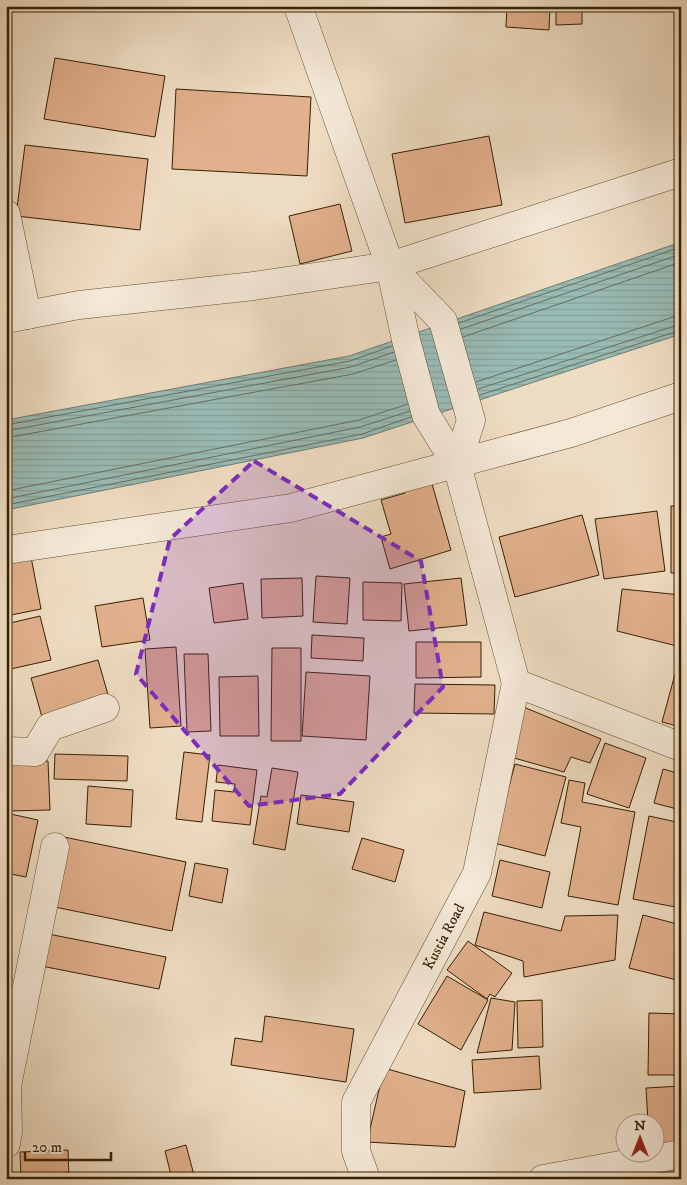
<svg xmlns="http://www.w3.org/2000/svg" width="687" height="1185" font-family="'IM FELL DW Pica',serif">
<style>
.water{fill:url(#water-rules);stroke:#717d6d}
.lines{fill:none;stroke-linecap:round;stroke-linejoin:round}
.shore{stroke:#686e5b;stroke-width:1}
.building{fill:#e1b08c;stroke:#362001}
.minor-casing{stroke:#644f31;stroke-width:29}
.minor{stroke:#f4e8d7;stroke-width:28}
.marked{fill:#7b2cbf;fill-opacity:0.2;stroke:#7b2cbf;stroke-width:4;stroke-dasharray:10 6;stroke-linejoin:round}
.labels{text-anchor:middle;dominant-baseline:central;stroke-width:4;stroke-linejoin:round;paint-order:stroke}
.street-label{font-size:15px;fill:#362001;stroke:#f4e8d7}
</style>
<defs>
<pattern id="water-rules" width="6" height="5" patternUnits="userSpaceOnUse" patternTransform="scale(1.25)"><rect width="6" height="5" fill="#99bbb5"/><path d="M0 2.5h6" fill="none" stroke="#84a09a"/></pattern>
</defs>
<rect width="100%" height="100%" fill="#eedcc2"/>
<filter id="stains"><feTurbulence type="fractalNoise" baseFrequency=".004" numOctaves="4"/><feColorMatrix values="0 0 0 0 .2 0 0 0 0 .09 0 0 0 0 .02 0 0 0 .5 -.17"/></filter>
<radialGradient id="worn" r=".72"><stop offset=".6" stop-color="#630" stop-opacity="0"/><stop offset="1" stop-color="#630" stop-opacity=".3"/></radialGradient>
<path class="water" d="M 681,242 L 681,334 L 363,438 L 6,510 L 6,420 L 349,356 Z"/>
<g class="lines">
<path class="shore" d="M 459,323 L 681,247
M 461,329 L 681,254
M 463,337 L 681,262
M 476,382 L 673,317 L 681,316
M 478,389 L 681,324
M 480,395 L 681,330
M 6,425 L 350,361 L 392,346
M 6,431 L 351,367 L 394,352
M 6,438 L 353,374 L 396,360
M 6,491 L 359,420 L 408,404
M 6,499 L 360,427 L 410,411
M 6,505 L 362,434 L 411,417"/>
</g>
<path class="building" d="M 507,6 L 550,6 L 549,30 L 506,27 Z
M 556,6 L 582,6 L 582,24 L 556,25 Z
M 55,58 L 165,76 L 155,137 L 44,119 Z
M 176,89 L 311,97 L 307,176 L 172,169 Z
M 489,136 L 502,205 L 405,223 L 392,154 Z
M 25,145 L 148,159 L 140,230 L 16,216 Z
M 340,204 L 352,251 L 300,264 L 289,216 Z
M 6,274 L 10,298 L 6,298 Z
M 430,477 L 451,550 L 390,569 L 381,537 L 391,534 L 381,500 L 405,493 L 403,485 Z
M 671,506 L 681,506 L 681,573 L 671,573 Z
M 657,511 L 665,571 L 604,579 L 595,519 Z
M 582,515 L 599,575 L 515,597 L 499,537 Z
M 31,557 L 41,609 L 6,616 L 6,562 Z
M 316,576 L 350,578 L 347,624 L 313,622 Z
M 302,578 L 303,616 L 262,618 L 261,579 Z
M 461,578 L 467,625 L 409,631 L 404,584 Z
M 363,582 L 402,583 L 401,621 L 363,620 Z
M 243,583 L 248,619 L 214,623 L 209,588 Z
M 622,589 L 681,595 L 681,647 L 617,631 Z
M 143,598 L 150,640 L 102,647 L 95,606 Z
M 40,616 L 51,660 L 6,670 L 6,624 Z
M 312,635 L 364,638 L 363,661 L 311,658 Z
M 416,642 L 481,642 L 481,677 L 416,678 Z
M 176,647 L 181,726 L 150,728 L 145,649 Z
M 272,648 L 301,648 L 301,741 L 271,741 Z
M 184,654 L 208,654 L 211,731 L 187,732 Z
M 98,660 L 109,698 L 42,717 L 31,678 Z
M 306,672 L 370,676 L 366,740 L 302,736 Z
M 675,674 L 681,675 L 681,727 L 662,722 Z
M 258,676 L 259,736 L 220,736 L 219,677 Z
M 415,684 L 495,685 L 494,714 L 414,713 Z
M 521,706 L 601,739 L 590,763 L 571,757 L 564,772 L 514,758 Z
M 605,743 L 646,758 L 629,808 L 587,794 Z
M 184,752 L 210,755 L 202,822 L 176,819 Z
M 55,754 L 128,756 L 127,781 L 54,779 Z
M 48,761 L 50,810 L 8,811 L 6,763 Z
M 515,764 L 566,777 L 545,856 L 494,843 Z
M 218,765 L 257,770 L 250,825 L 212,821 L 215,790 L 234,792 L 235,784 L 216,782 Z
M 272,768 L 298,772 L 285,850 L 253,844 L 261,796 L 267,797 Z
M 663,769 L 681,774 L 681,810 L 654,803 Z
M 569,780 L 585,783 L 582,802 L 635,812 L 618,905 L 568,896 L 581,827 L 561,823 Z
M 88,786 L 133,790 L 131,827 L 86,824 Z
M 301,795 L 354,802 L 349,832 L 297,824 Z
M 6,813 L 38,820 L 26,877 L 6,873 Z
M 649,816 L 681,823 L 681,908 L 633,899 Z
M 59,836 L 186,862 L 172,931 L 45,905 Z
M 362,838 L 404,850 L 395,882 L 352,869 Z
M 500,860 L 550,872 L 542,908 L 492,896 Z
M 195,863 L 228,869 L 222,903 L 189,896 Z
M 484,912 L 561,931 L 565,916 L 618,915 L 615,960 L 524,977 L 523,961 L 475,945 Z
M 643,915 L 681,925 L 681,981 L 629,968 Z
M 43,933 L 166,957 L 159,989 L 36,965 Z
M 468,941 L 512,973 L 495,997 L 490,994 L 487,999 L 447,970 Z
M 447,976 L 488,1000 L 461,1050 L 418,1024 Z
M 491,998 L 515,1002 L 512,1050 L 477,1053 Z
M 542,1000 L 543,1047 L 518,1048 L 517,1001 Z
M 649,1013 L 681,1014 L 681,1075 L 648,1075 Z
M 265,1016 L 354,1029 L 346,1082 L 231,1065 L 235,1038 L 262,1042 Z
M 539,1056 L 541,1089 L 474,1093 L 472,1060 Z
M 384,1068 L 465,1091 L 455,1147 L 367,1142 Z
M 681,1086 L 681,1151 L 654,1152 L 654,1122 L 648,1122 L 646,1088 Z
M 186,1145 L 195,1179 L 172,1179 L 165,1151 Z
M 68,1150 L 69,1179 L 21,1179 L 20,1152 Z
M 679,1167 L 680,1179 L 660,1179 L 660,1169 Z
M 645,1175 L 645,1179 L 612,1179 Z"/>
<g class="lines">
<g class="minor-casing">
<g id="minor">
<path d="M 298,6 L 390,266 L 406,340 L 426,415 L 457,465 L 516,683 L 681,747"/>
<path d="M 6,214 L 27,315"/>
<path d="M 390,266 L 443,321 L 471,420 L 457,465"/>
<path d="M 6,319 L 79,305 L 254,286 L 390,266 L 681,172"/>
<path d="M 6,550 L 291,508 L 571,433 L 681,396"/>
<path d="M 6,751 L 35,752 L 50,727 L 105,708"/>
<path d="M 6,1144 L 8,1132 L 7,1086 L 55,847"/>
<path id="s1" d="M 366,1179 L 356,1151 L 356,1102 L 477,873 L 516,683"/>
<path d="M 543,1179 L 681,1154"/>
</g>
</g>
<use href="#minor" class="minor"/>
</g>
<path class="marked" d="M 254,461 L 421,561 L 443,687 L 340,794 L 249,806 L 136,674 L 170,539 Z"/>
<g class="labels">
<g class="street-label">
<text stroke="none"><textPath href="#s1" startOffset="266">Kustia Road</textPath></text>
</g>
</g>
<rect width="687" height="1185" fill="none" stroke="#eedcc2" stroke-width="25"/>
<rect x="8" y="8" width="672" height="1170" fill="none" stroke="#362001" stroke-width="2.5"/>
<rect x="12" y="12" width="662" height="1160" fill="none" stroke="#362001"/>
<g transform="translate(640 1138)"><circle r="24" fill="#f4e8d7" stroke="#a89881"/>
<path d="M0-4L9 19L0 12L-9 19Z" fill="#8f2418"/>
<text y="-8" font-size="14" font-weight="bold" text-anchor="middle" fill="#362001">N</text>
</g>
<path d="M25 1152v8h86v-8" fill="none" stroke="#362001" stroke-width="2.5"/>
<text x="32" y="1152" font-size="15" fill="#362001" stroke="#f4e8d7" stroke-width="4" paint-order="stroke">20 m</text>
<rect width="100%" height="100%" filter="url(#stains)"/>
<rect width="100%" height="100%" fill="url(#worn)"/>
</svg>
